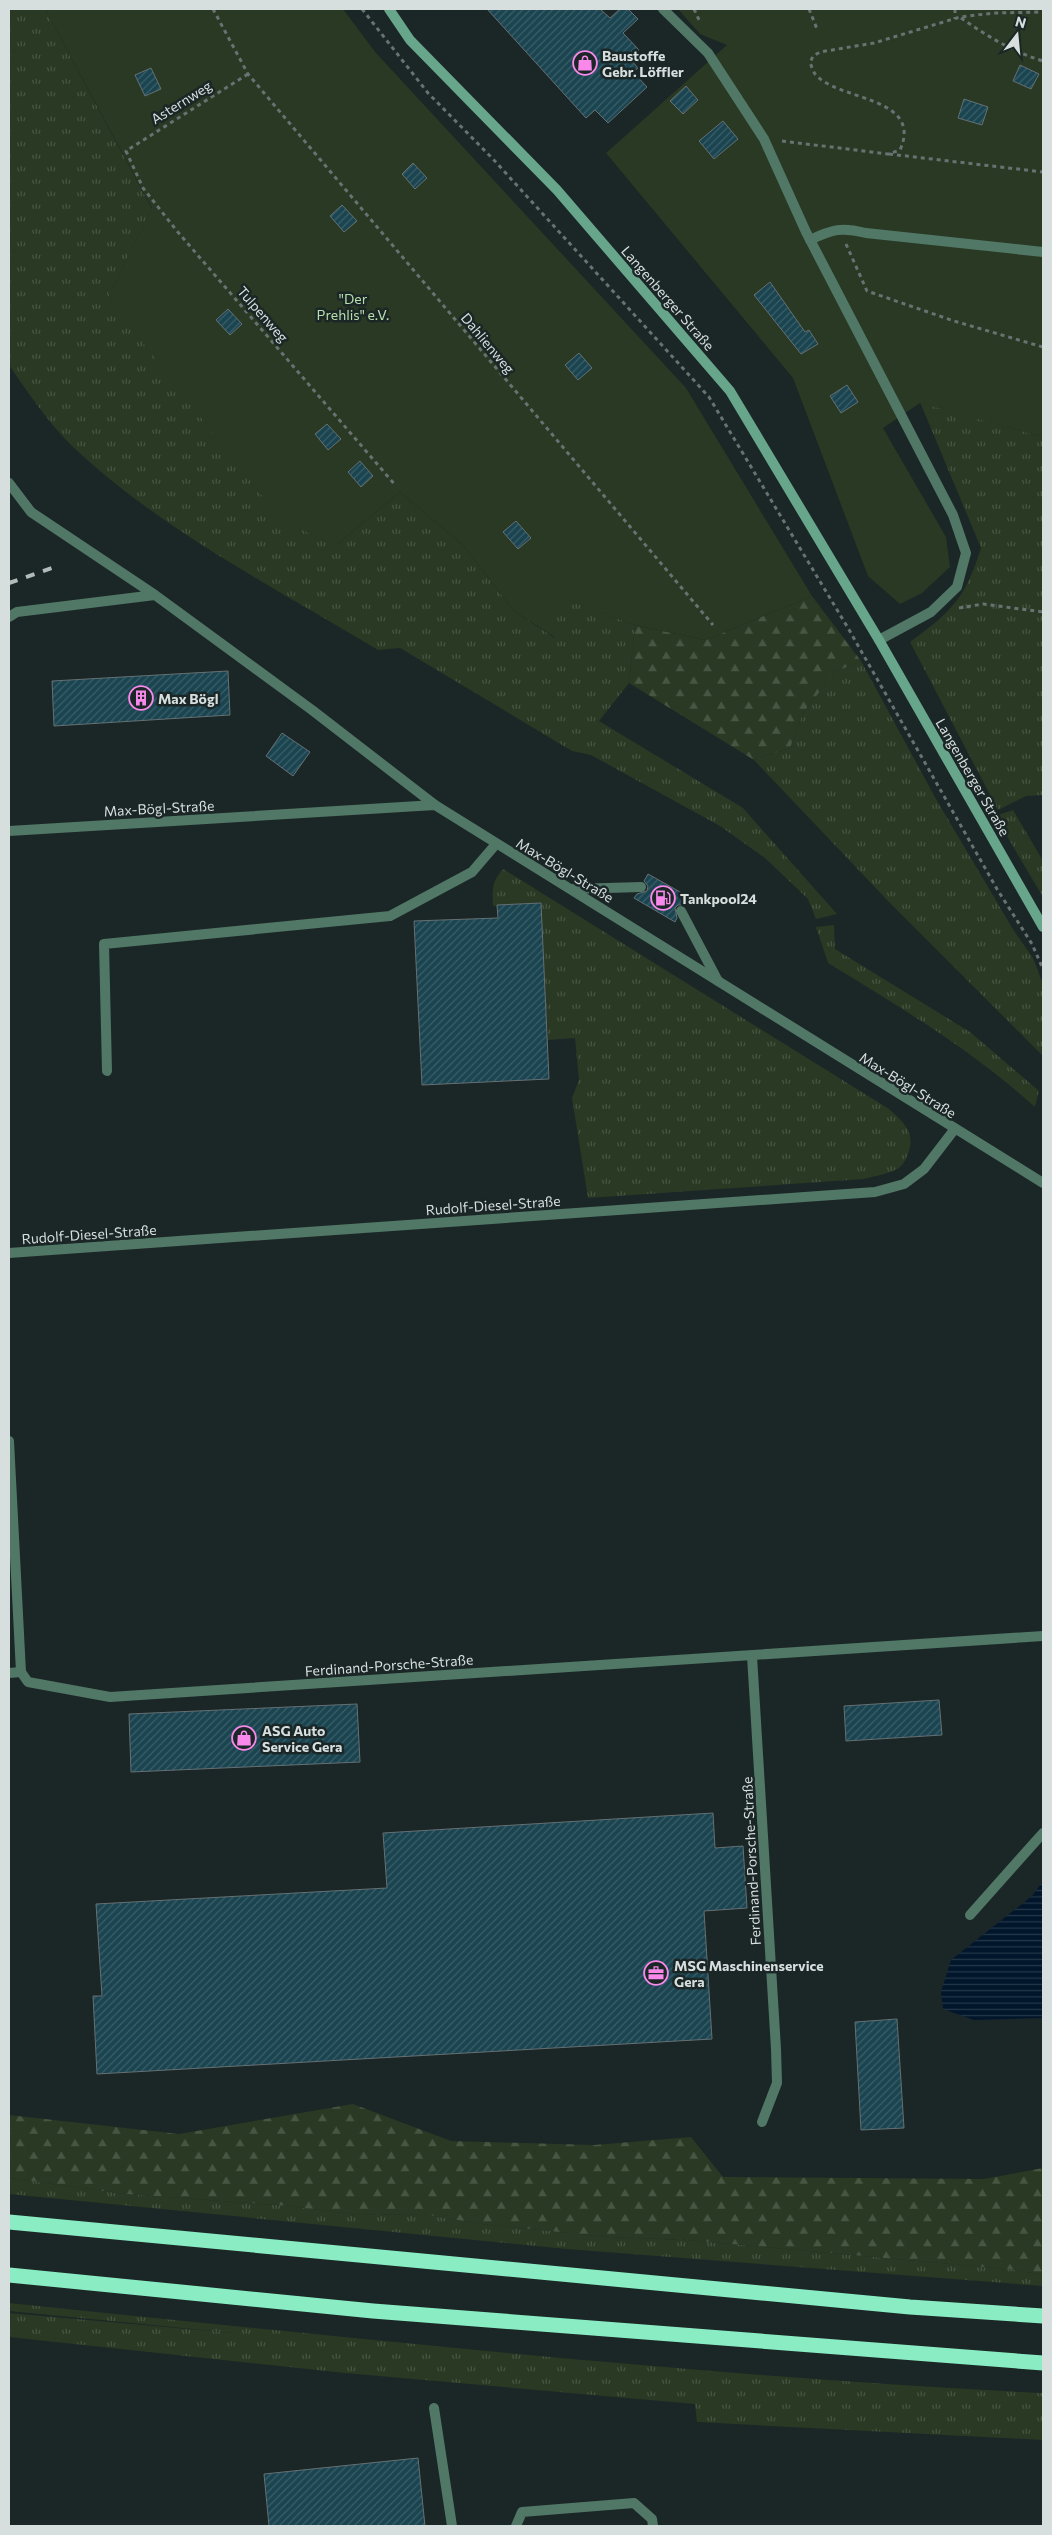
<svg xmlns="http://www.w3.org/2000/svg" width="1052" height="2535" font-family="Commissioner,sans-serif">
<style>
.grass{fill:url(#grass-tufts)}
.forest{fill:url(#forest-firs)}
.garden{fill:#293923}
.water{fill:url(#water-rules)}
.building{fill:url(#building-hatch);stroke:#657074}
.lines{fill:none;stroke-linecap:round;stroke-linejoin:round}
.path{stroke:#687272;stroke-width:3;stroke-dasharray:4 4;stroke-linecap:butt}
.service{stroke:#517766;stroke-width:10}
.minor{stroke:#517766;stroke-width:10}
.secondary{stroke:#68a68c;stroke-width:10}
.motorway{stroke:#89ecc3;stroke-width:15}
.rail{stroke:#b2baba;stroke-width:4;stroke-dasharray:9 9;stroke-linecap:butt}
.labels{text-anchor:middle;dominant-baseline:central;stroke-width:5;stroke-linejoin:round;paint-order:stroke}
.poi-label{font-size:14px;font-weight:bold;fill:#d7dede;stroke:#1b2626;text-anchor:start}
.street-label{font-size:14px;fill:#d7dede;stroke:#1b2626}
.park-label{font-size:14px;fill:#b8deab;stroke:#1b2626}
</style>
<defs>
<pattern id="grass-tufts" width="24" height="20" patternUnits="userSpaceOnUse" patternTransform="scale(1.25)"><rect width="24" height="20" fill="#293923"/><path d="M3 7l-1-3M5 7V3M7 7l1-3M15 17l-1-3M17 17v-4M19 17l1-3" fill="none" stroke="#475542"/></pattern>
<pattern id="forest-firs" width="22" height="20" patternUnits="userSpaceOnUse" patternTransform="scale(1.25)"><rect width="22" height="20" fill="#293923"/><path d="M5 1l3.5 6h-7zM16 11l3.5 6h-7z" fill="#475542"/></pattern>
<pattern id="water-rules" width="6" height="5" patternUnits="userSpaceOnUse" patternTransform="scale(1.25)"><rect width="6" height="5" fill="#01162b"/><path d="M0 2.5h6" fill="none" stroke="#253749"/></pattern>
<pattern id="building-hatch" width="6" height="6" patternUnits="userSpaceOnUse" patternTransform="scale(1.25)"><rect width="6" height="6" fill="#1a4450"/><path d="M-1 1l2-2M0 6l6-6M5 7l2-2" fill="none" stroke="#3b5f69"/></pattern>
</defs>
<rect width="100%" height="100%" fill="#1b2626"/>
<path class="grass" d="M 9,9 L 45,9 L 152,209 L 108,298 L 335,546 L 400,492 L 464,546 L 514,611 L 555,638 L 555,595 L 635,625 L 629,683 L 599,721 L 743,808 L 837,914 L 816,919 L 808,899 L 765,858 L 720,826 L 591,755 L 572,751 L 400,648 L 378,650 C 274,587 161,530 72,446 C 48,422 28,393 9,365 Z
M 920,402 L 1043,437 L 1043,795 L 1026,796 L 998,810 L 910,642 C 952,611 965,599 981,548 Z
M 861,661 L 936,799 L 1014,931 L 1033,958 L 1043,984 L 1043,1056 L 889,902 L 754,760 L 790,748 L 803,713 L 835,672 Z
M 1013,810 L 1043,861 L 1043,897 L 995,816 Z
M 503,869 L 889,1109 C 905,1123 917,1135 907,1156 C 905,1162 901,1168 895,1170 C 885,1175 874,1176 864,1179 L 588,1198 L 572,1098 L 579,1080 L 575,1038 L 548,1040 L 541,903 L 493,906 C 492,890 492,881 503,869 Z
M 834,925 L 835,949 L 970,1032 L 1039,1091 L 1035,1107 C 972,1050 900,1007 828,963 L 816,927 Z
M 9,2178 L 125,2194 L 290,2206 L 357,2215 L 422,2214 L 482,2224 L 608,2237 L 688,2240 L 1016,2270 L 1043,2275 L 1043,2286 L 567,2249 L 9,2194 Z
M 9,2303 C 353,2338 698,2376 1043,2393 L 1043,2440 L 697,2422 L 695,2404 L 345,2373 L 9,2337 L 9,2313 L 244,2334 L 9,2311 Z"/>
<path class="forest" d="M 812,596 L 861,661 L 835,672 L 803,713 L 790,748 L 754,760 L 629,683 L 635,625 L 705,640 Z
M 353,2104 L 451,2141 L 594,2145 L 691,2137 L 723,2177 L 984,2179 L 1043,2168 L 1043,2275 L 1016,2270 L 688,2240 L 608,2237 L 482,2224 L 422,2214 L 357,2215 L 290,2206 L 125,2194 L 9,2178 L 9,2115 L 179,2134 Z"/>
<path class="garden" d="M 45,9 L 343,9 L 376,53 L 686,388 L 812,596 L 705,640 L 635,625 L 556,596 L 556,638 L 514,611 L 464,546 L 400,492 L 335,546 L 280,519 L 108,298 L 152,208 Z
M 678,9 L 1043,9 L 1043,437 L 920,403 L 883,428 L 946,537 L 950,567 L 922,593 L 900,604 L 868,576 L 793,378 L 606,153 L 727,45 L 700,34 Z"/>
<path class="water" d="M 1043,1881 L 1043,2018 L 974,2020 L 943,2009 L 941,1992 L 951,1960 L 1032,1896 Z"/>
<path class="building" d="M 487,9 L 600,9 L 610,18 L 620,9 L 628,9 L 638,19 L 623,33 L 639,50 L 630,59 L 638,68 L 633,72 L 647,87 L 608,123 L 595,110 L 586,118 Z
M 1020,65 L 1039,74 L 1031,89 L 1013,81 Z
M 151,68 L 161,89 L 145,96 L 135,75 Z
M 686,86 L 698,100 L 683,114 L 670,101 Z
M 964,99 L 988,107 L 982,125 L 958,118 Z
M 723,121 L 738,139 L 714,159 L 699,141 Z
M 413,163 L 427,178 L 415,189 L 402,174 Z
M 342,205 L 357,221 L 344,232 L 330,216 Z
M 770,282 L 805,332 L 809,330 L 818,344 L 801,354 L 754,295 Z
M 228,309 L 242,324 L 230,335 L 216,320 Z
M 579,353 L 592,368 L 578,380 L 565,365 Z
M 847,385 L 858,402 L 841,413 L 830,396 Z
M 327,424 L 341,439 L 328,450 L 315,434 Z
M 360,461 L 373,476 L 361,487 L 348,472 Z
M 516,521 L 531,538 L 518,549 L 503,532 Z
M 228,671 L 230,715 L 54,726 L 52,681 Z
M 282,733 L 310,752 L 293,776 L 266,756 Z
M 648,874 L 689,897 L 685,905 L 678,905 L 675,908 L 677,918 L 675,922 L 634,898 L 637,894 L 647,891 L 648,886 L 644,881 Z
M 541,903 L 549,1079 L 422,1085 L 414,921 L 498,918 L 497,905 Z
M 939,1700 L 942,1735 L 846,1741 L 844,1706 Z
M 357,1704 L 360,1762 L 131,1772 L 129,1714 Z
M 713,1813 L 715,1848 L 743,1846 L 747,1908 L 704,1911 L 712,2039 L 97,2074 L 93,1996 L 102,1996 L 96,1904 L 387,1888 L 383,1833 Z
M 897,2019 L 904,2128 L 861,2130 L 855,2022 Z
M 418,2458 L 425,2526 L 269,2526 L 264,2474 Z"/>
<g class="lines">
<path class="path" d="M 213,9 L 248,74 L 713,625
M 362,9 L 428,93 L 493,159 L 709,397 L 848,628 L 997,889 L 1032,944 L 1043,969
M 694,9 L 700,22
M 809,9 L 817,29
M 955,9 L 955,19
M 961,18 C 987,36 1013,52 1043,61
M 248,74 L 126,151 L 143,188 L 177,231 L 396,486
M 782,141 L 888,154 L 900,150 C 924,96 837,101 815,74 C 813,71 812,67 810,63 L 813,56 L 820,52 L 874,43 L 960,17 L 994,13 L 1043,12
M 889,154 L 1043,172
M 846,244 L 867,291 L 954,321 L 1043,347
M 959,608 L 983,604 L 1043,612"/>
<path class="service" d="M 810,240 C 833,229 841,227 866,233 L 1043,252
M 9,483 L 31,512 L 155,595 L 312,710 L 435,805
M 9,617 L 17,612 L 155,595
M 573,889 L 641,887
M 681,911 L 718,981
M 107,1071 L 104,944 L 390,916 L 472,872 L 496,844
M 752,1656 L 776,2049 L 777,2083 L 762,2122
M 9,1673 L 21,1672
M 970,1915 L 1043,1833
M 434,2408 L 452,2526
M 516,2526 L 522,2512 L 634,2503 L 652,2519 L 653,2526"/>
<path class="minor" d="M 663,9 L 708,53 L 764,139 L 806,232 L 953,515 L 966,553 L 957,587 L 931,612 L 879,640
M 9,831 L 435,805 L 1043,1183
M 9,1253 L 875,1192 L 904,1184 L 924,1169 L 954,1130
M 9,1441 L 21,1672 L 28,1682 L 110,1697 L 1043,1636"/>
<path class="secondary" d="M 389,9 L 410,40 L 557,190 L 730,391 L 879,640 L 1043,927"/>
<path class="motorway" d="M 9,2222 L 910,2307 L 1043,2316
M 9,2275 L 373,2311 L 1043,2363"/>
<path class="rail" d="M 9,583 L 52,568"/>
</g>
<defs>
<g id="shop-ring" transform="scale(1.25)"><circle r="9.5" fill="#1b2626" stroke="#f888ea" stroke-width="1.5"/><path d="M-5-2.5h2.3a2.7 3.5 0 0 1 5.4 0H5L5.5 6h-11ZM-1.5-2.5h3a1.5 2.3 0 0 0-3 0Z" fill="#f888ea"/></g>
<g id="building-ring" transform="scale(1.25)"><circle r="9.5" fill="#1b2626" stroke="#f888ea" stroke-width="1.5"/><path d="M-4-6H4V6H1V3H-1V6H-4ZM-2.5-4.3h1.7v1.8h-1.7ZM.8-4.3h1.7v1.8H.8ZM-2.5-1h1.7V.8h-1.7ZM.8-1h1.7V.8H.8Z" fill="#f888ea"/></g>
<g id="fuel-ring" transform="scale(1.25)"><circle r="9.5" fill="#1b2626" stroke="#f888ea" stroke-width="1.5"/><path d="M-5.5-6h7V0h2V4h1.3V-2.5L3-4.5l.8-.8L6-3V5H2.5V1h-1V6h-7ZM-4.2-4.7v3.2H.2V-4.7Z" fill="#f888ea"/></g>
<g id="office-ring" transform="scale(1.25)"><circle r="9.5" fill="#1b2626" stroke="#f888ea" stroke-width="1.5"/><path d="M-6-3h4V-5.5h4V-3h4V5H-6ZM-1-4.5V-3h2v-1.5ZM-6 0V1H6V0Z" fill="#f888ea"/></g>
</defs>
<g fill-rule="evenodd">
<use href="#shop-ring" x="585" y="63"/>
<use href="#building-ring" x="141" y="698"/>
<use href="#fuel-ring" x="663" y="898"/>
<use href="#shop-ring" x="244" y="1738"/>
<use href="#office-ring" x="656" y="1973"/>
</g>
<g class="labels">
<g class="poi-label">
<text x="602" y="55">Baustoffe<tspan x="602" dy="16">Gebr. Löffler</tspan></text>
<text x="158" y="698">Max Bögl</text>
<text x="680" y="898">Tankpool24</text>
<text x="262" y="1730">ASG Auto<tspan x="262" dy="16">Service Gera</tspan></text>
<text x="674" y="1965">MSG Maschinenservice<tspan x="674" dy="16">Gera</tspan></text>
</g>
<g class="street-label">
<text transform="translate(181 102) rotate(-32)">Asternweg</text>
<text transform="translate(668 298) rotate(49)">Langenberger Straße</text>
<text transform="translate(263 314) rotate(49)">Tulpenweg</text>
<text transform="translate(488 343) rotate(50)">Dahlienweg</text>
<text transform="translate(973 777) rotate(60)">Langenberger Straße</text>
<text transform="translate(159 808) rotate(-3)">Max-Bögl-Straße</text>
<text transform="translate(565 870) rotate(31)">Max-Bögl-Straße</text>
<text transform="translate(908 1085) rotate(32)">Max-Bögl-Straße</text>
<text transform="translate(493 1205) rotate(-4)">Rudolf-Diesel-Straße</text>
<text transform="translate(89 1234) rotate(-4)">Rudolf-Diesel-Straße</text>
<text transform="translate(389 1665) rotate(-4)">Ferdinand-Porsche-Straße</text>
<text transform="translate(751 1861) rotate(-93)">Ferdinand-Porsche-Straße</text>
</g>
<g class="park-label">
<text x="353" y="298">"Der<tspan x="353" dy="16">Prehlis" e.V.</tspan></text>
</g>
</g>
<rect width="1052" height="2535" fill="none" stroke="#d7dede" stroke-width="20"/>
<g transform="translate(1017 35) rotate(16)" stroke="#1b2626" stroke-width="4" paint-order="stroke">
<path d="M0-4L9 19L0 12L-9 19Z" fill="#d7dede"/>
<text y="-8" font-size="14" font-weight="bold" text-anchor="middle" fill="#d7dede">N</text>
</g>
</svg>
